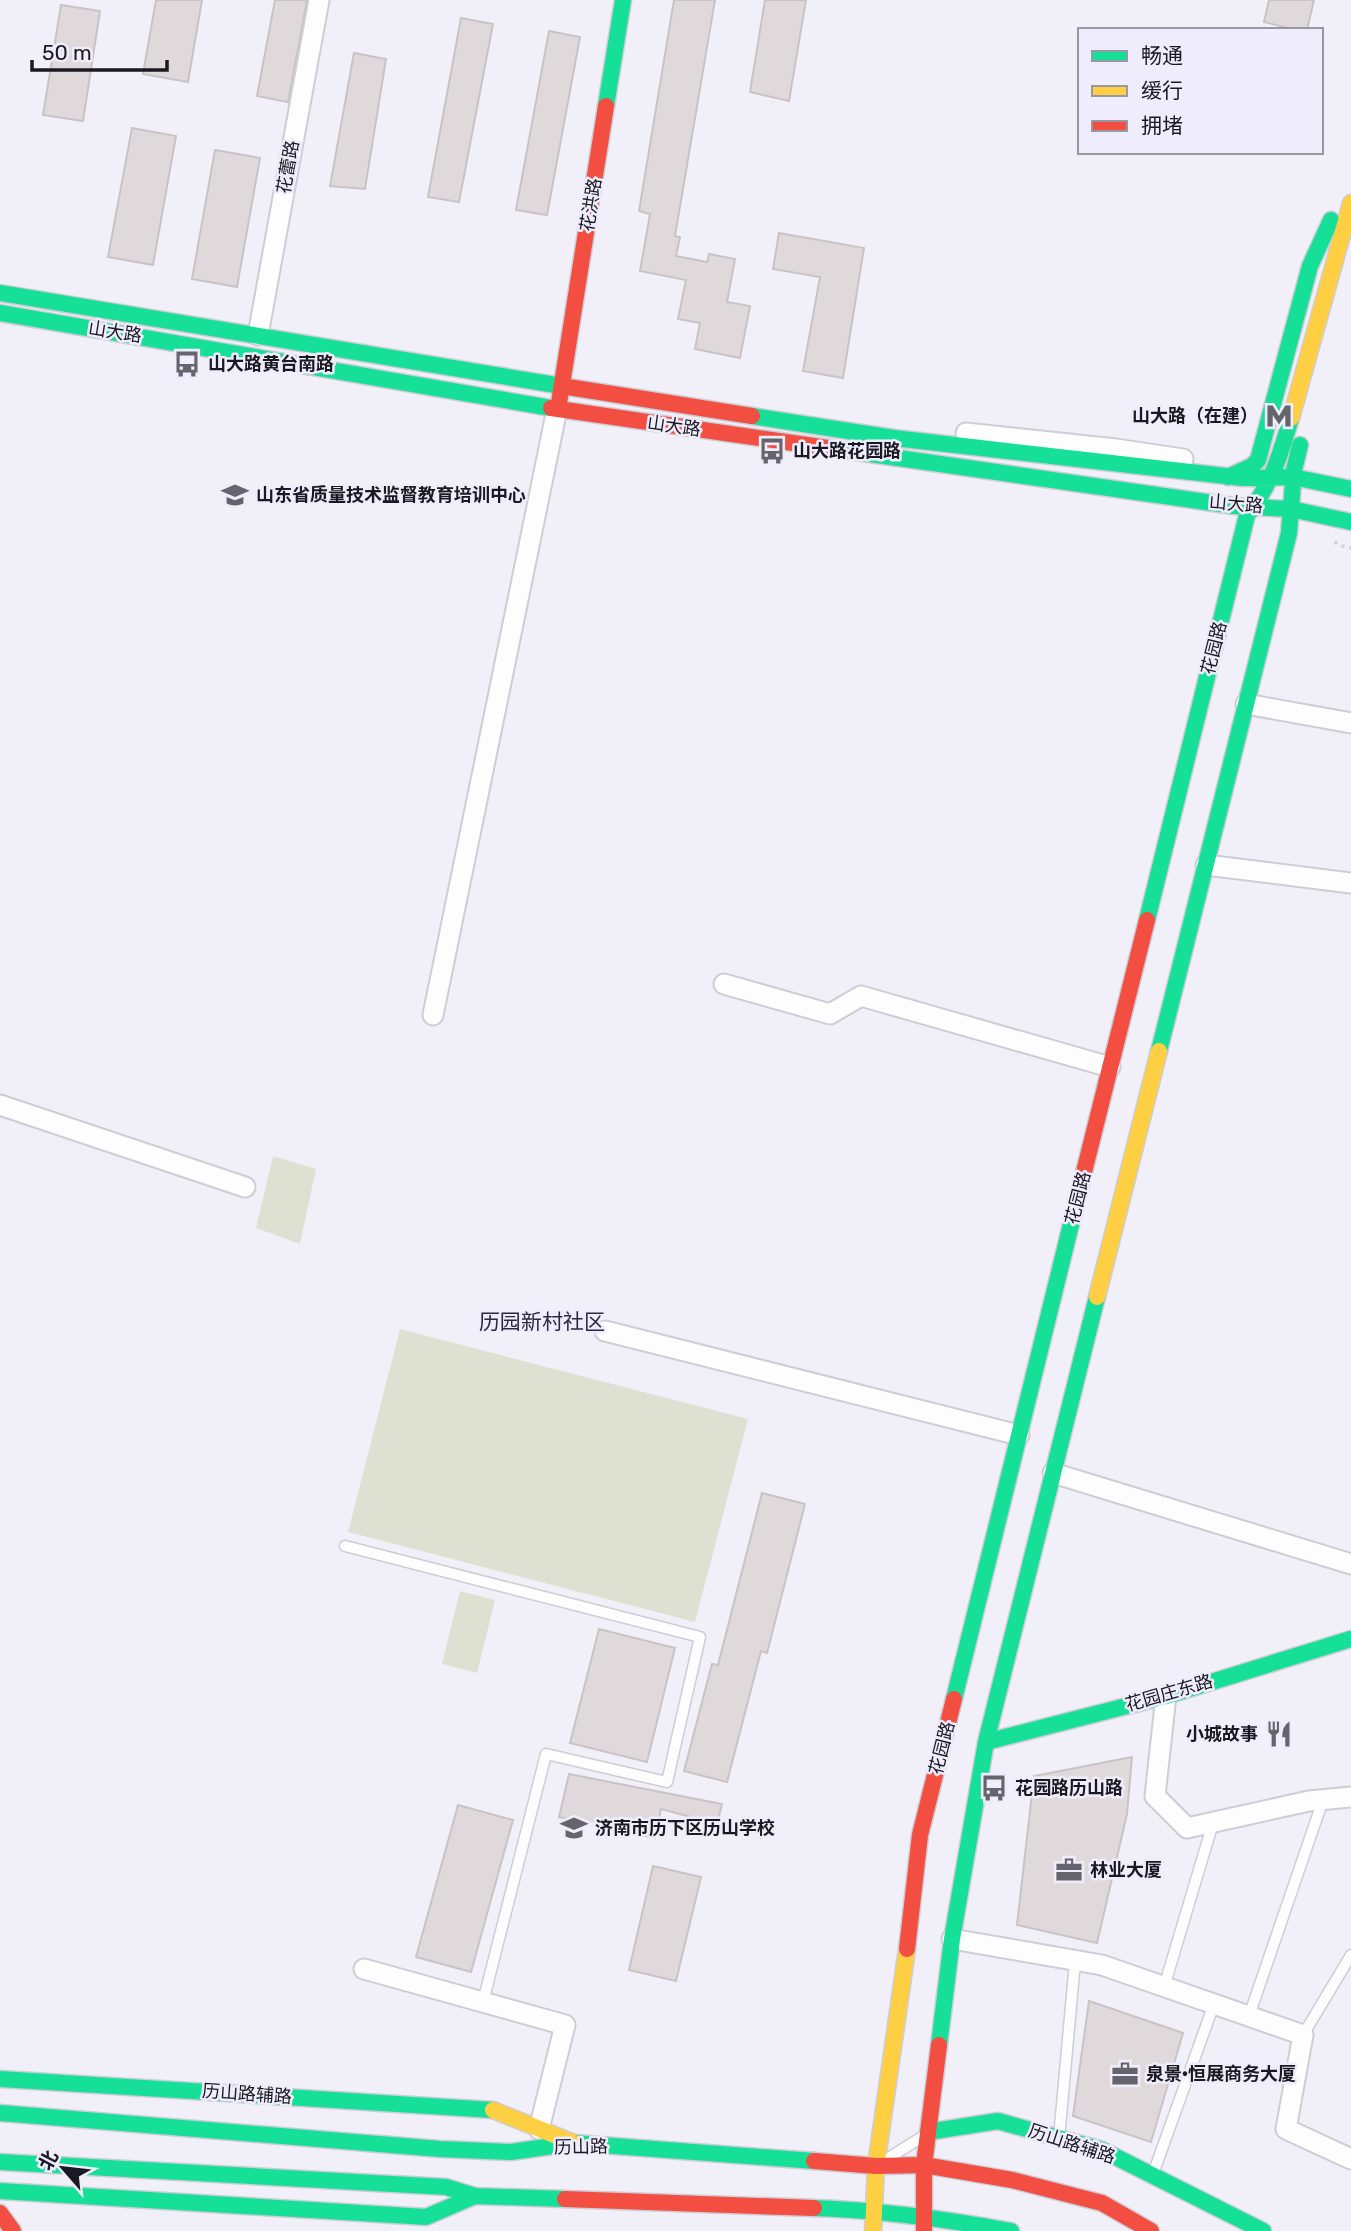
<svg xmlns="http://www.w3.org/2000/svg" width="1351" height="2231" font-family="Rubik,'Noto Sans SC',sans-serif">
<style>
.green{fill:#dee1d2}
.building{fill:#e0d9dc;stroke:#c9c3c5;stroke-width:2}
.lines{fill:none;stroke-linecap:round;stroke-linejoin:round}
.lane-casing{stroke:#cecdd5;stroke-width:13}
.street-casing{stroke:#cecdd5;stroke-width:23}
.fast-casing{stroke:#cecdd5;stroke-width:19}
.slow-casing{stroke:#cecdd5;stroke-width:19}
.jam-casing{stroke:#cecdd5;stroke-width:19}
.path{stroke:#d3d3d5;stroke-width:3.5;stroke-dasharray:3.5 5;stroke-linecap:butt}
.lane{stroke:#fdfdfe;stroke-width:10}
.street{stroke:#fdfdfe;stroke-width:19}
.fast{stroke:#16e098;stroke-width:16}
.slow{stroke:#ffcf43;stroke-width:16}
.jam{stroke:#f24e42;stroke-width:16}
.labels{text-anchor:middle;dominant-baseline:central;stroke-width:5;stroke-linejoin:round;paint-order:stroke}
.street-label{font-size:18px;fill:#1a1821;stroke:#efecfb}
.poi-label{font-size:18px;font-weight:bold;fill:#1a1821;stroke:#efecfb;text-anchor:start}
.quarter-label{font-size:21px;fill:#2d293c;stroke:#efecfb}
</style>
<rect width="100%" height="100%" fill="#f1f0f8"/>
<path class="green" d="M 273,1156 L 316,1169 L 300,1244 L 256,1228 Z
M 400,1329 L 748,1419 L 695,1622 L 348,1532 Z
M 460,1591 L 495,1600 L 477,1673 L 442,1664 Z"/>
<path class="building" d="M 156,0 L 202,0 L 188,82 L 143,74 Z
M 275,0 L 307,0 L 288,102 L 257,96 Z
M 674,0 L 715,0 L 675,236 L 680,237 L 676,256 L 707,262 L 709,254 L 735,259 L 727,302 L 750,306 L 740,358 L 695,349 L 700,323 L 678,319 L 686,280 L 640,271 L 650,214 L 639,211 Z
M 765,0 L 806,0 L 789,101 L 750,92 Z
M 1269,0 L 1314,0 L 1307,30 L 1296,30 L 1264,22 Z
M 61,5 L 100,11 L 83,121 L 43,115 Z
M 461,18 L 493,24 L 459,202 L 428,197 Z
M 549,31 L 580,37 L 547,215 L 516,210 Z
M 354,53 L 386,59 L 365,189 L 330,186 Z
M 132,128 L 176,136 L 153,265 L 108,257 Z
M 215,150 L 260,158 L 237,287 L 192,279 Z
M 779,233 L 864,248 L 843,378 L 803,371 L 820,277 L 773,269 Z
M 762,1493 L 805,1504 L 767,1653 L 761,1651 L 727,1782 L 684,1771 L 712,1664 L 718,1665 Z
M 599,1629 L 675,1648 L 647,1762 L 570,1743 Z
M 1132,1757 L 1127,1814 L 1097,1943 L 1017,1925 L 1034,1776 Z
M 569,1774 L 722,1804 L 717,1824 L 661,1809 L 655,1838 L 559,1817 Z
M 458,1805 L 513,1820 L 471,1972 L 416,1957 Z
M 653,1866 L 701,1877 L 676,1981 L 629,1970 Z
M 1089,2001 L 1183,2033 L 1151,2142 L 1073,2116 Z"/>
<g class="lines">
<g class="lane-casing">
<path id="lane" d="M 345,1546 L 700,1637 L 667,1782 L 546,1754 L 483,2002
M 1164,1987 L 1213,1823
M 1249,2016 L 1323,1800
M 1303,2035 L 1351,1955
M 1059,2138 L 1075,1962
M 890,2157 L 922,2137
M 1153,2174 L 1214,2004"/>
</g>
<g class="street-casing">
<path id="street" d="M 258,335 L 319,0
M 966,433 L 1116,449 L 1183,459
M 1246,704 L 1351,723
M 1206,865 L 1351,883
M 724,984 L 830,1014 L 861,996 L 1110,1067
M 433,1015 L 557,409
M 0,1105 L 245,1187
M 605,1331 L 1019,1435
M 1053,1473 L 1351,1564
M 1166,1696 L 1155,1796 L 1187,1828 L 1309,1801 L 1351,1797
M 952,1939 L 1102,1965 L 1303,2035 L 1286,2129 L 1351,2159
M 364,1969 L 565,2025 L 539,2129"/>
</g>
<g class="fast-casing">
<path id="fast" d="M 606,106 L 623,0
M 0,293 L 568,387
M 0,313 L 551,408
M 752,416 L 894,438 L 1243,478 L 1293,477 L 1351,489
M 828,448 L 1234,506 L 1291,509 L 1351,522
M 1228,477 L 1252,466 L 1258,460 L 1310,266 L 1331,220
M 1147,920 L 1247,515 C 1272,483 1280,456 1291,418
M 1159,1051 L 1289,533 L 1294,470 L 1300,445
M 954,1699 L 1080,1188
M 986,1742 L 1166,1696 L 1351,1639
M 939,2045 L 952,1939 L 986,1742 L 1097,1297
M 0,2079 L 493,2110
M 0,2113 L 440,2149 L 511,2152 L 574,2143 L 814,2161
M 928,2132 L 998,2121 L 1102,2150 L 1263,2231
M 0,2162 L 446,2187 L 475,2196 L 565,2199
M 0,2191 L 426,2217
M 814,2208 C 881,2210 945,2219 1011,2231
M 426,2217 L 475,2196"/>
</g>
<g class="slow-casing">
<path id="slow" d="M 1291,418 L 1351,203
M 1097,1297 L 1159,1051
M 493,2110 L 574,2143
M 873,2231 L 876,2166 L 907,1949"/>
</g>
<g class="jam-casing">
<path id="jam" d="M 568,387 L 752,416
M 559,403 L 606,106
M 551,408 L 828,448
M 1080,1188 L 1147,920
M 907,1949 L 920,1835 L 954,1699
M 814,2161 L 876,2166 L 924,2165 L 1012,2180 L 1102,2203 L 1151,2231
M 565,2199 L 814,2208
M 0,2213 L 13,2231
M 924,2231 L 924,2165 L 939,2045"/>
</g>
<path class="path" d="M 1335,541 L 1337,545 L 1351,548"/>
<use href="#lane" class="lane"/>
<use href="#street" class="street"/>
<use href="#fast" class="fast"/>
<use href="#slow" class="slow"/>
<use href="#jam" class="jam"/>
</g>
<defs>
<g id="bus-bare" transform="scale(2.1)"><path d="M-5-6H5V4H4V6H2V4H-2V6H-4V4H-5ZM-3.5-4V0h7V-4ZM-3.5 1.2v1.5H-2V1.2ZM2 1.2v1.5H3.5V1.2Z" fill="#65646c" stroke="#efecfb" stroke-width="2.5" paint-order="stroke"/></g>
<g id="metro-bare" transform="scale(2.1)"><path d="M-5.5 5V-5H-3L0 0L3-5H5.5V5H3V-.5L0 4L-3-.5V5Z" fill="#65646c" stroke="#efecfb" stroke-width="2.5" paint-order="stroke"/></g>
<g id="school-bare" transform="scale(2.1)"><path d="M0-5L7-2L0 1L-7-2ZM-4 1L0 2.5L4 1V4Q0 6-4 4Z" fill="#65646c" stroke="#efecfb" stroke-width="2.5" paint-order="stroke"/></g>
<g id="restaurant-bare" transform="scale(2.1)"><path d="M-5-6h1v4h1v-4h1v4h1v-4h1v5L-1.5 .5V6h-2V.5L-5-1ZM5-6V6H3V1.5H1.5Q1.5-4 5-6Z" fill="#65646c" stroke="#efecfb" stroke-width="2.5" paint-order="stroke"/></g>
<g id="office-bare" transform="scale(2.1)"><path d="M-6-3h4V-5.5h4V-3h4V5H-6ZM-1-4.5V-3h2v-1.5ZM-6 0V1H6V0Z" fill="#65646c" stroke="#efecfb" stroke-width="2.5" paint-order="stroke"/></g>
</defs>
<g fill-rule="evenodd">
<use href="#bus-bare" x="187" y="364"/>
<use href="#metro-bare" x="1279" y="416"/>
<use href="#bus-bare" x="772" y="451"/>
<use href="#school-bare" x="235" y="495"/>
<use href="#restaurant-bare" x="1279" y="1734"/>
<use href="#bus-bare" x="994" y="1788"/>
<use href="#school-bare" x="574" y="1828"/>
<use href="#office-bare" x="1069" y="1870"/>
<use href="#office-bare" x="1125" y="2074"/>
</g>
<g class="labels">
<g class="street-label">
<text transform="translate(288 167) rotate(-80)">花蕾路</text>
<text transform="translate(591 205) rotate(-81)">花洪路</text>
<text transform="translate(115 332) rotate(9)">山大路</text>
<text transform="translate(674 426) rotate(8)">山大路</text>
<text transform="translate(1236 504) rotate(5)">山大路</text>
<text transform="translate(1214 648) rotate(-76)">花园路</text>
<text transform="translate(1078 1198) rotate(-76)">花园路</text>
<text transform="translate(1169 1693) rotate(-16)">花园庄东路</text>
<text transform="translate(942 1748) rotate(-76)">花园路</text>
<text transform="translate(247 2094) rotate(4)">历山路辅路</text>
<text transform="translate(1072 2144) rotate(18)">历山路辅路</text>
<text transform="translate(581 2147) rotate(-1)">历山路</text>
</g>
<g class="poi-label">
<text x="208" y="364">山大路黄台南路</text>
<text x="1258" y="416" text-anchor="end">山大路（在建）</text>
<text x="793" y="451">山大路花园路</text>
<text x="256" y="495">山东省质量技术监督教育培训中心</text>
<text x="1258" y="1734" text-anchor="end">小城故事</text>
<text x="1015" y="1788">花园路历山路</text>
<text x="595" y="1828">济南市历下区历山学校</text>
<text x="1090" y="1870">林业大厦</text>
<text x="1146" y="2074">泉景·恒展商务大厦</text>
</g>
<g class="quarter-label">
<text x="542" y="1321">历园新村社区</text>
</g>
</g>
<rect x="1078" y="28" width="245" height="126" fill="#efecfb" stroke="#9a97a4" stroke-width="2"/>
<rect x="1092" y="51" width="35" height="10" fill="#16e098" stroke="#9a97a4" stroke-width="2"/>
<text x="1141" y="63" font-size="21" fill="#1a1821">畅通</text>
<rect x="1092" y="86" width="35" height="10" fill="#ffcf43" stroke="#9a97a4" stroke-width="2"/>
<text x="1141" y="98" font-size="21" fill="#1a1821">缓行</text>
<rect x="1092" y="121" width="35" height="10" fill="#f24e42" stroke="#9a97a4" stroke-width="2"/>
<text x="1141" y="133" font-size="21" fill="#1a1821">拥堵</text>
<g transform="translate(63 2168) rotate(298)" stroke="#efecfb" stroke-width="5" paint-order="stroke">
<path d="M0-5L12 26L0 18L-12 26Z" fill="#1a1821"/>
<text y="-10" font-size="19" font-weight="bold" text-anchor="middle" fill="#1a1821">北</text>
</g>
<path d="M32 60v10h135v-10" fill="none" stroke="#1a1821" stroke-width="3.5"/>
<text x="42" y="60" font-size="21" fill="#1a1821" stroke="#efecfb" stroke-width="5" paint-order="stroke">50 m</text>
</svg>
